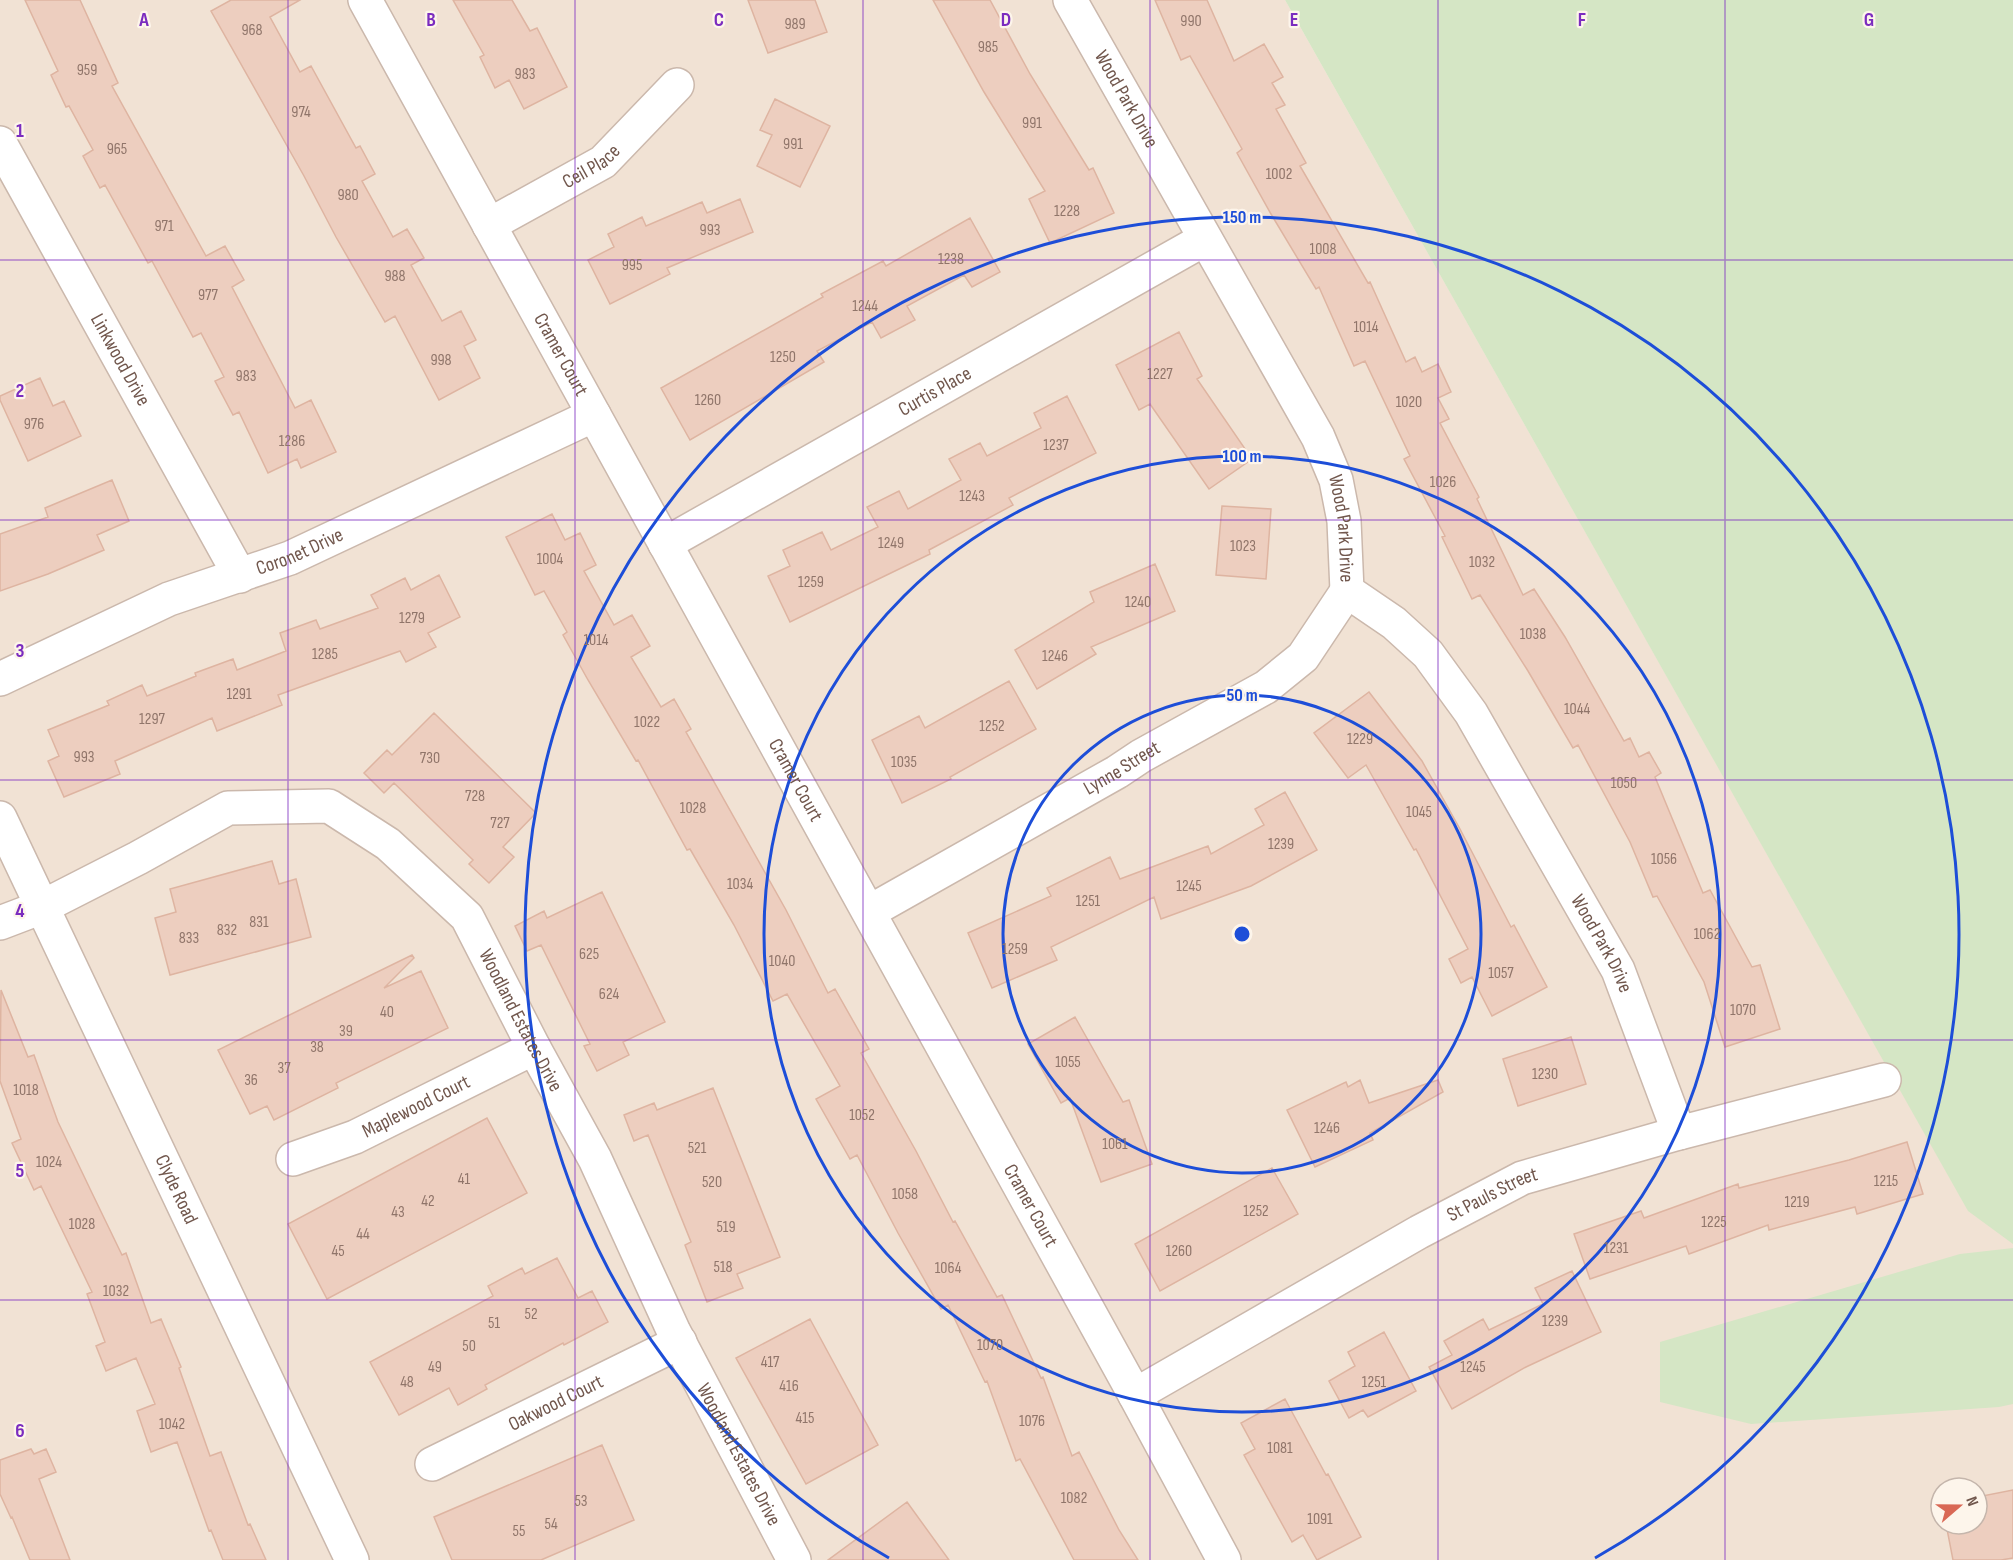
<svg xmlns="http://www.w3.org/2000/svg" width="2013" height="1560" font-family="'Sofia Sans Condensed',sans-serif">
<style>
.residential{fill:#f1e2d4;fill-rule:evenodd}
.green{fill:#d5e6c5}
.building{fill:#edcebf;stroke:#deb4a1;stroke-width:1.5}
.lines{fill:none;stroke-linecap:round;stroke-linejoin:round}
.minor-casing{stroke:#cbb8ac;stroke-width:36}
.minor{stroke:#fff;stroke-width:33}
.grid{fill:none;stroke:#7b2cbf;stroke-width:1.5;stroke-opacity:0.55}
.ring{fill:none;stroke:#1d4ed8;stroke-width:3}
.labels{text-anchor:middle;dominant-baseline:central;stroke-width:4.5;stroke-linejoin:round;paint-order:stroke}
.number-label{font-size:16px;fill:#90756a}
.street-label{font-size:20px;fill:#71574d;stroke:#fdf5eb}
.grid-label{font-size:20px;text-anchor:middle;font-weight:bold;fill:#7b2cbf;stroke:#fdf5eb;stroke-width:4.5;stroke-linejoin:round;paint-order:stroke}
.centre{fill:#1d4ed8;stroke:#fdf5eb;stroke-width:3}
.ring-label{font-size:18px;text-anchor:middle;font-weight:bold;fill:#1d4ed8;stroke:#fdf5eb;stroke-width:4.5;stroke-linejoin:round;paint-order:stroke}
</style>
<rect width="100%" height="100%" fill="#faf0e5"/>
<path class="residential" d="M 0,0 L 1285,0 L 1968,1210 L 2013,1209 L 2013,1560 L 0,1560 ZM 1941,1488 L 1977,1488 L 1977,1524 L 1941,1524 Z"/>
<path class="green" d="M 1285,0 L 2013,0 L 2013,1244 L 1968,1211 Z
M 2013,1248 L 2013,1404 L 1999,1407 L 1751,1424 L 1660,1402 L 1660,1342 L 1960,1254 Z"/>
<path class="building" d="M 25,0 L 80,0 L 118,83 L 112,86 L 206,256 L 225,246 L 244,280 L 232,287 L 295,408 L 311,400 L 336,452 L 301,468 L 297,459 L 268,473 L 239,412 L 233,415 L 215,381 L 224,377 L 201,333 L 193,337 L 152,261 L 148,263 L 105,185 L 100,188 L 83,156 L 93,150 L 69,106 L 66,107 L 51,75 L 58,71 Z
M 231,0 L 300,0 L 270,17 L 300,72 L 311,66 L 356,148 L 360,146 L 375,174 L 362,181 L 393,237 L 407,229 L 424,258 L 411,265 L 442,321 L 461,311 L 476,340 L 464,346 L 480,378 L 439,400 L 395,316 L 385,322 L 336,237 L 304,176 L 211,11 Z
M 453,0 L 512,0 L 530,31 L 537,28 L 567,87 L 524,109 L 509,80 L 495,88 L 480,57 L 484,55 Z
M 748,0 L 815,0 L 827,32 L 768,53 Z
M 933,0 L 990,0 L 1030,74 L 1089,170 L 1093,168 L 1114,213 L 1050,243 L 1029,199 L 1045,191 L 984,92 Z
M 1155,0 L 1207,0 L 1234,61 L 1264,44 L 1283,77 L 1272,83 L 1285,105 L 1276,109 L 1306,163 L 1300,166 L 1368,283 L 1370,282 L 1406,362 L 1415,357 L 1422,372 L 1438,364 L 1451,392 L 1438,398 L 1449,419 L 1440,423 L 1479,497 L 1477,499 L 1523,595 L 1534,589 L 1565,637 L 1624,741 L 1630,738 L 1639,757 L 1649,752 L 1661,773 L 1655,777 L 1703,893 L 1710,890 L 1752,967 L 1760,965 L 1780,1029 L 1725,1047 L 1704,982 L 1657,896 L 1653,897 L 1630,842 L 1578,745 L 1573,748 L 1528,671 L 1480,595 L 1472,599 L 1442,537 L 1445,536 L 1404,459 L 1410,456 L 1365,361 L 1354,366 L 1319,287 L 1316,289 L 1271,214 L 1237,153 L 1242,149 L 1190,56 L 1181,60 Z
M 775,99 L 830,126 L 800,187 L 757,166 L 772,135 L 760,130 Z
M 740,199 L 753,232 L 667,268 L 670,274 L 610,304 L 588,260 L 614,247 L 608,234 L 642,217 L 646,226 L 702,202 L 707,213 Z
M 970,218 L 1000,272 L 972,287 L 964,275 L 907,306 L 915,320 L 881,338 L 872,322 L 817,351 L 824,362 L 690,440 L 661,388 L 823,297 L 821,294 L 883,261 L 886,266 Z
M 1179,332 L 1202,376 L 1197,379 L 1252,459 L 1209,489 L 1150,404 L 1139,410 L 1116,365 Z
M 40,378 L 53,406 L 64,401 L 81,436 L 28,461 L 0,400 L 0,396 Z
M 1067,396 L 1096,453 L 1009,498 L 1013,505 L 929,550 L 930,554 L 790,622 L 768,576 L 790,566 L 783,550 L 822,532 L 831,550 L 878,527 L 867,507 L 899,491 L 908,509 L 961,480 L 949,459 L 980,443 L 987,456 L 1041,428 L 1034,413 Z
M 112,480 L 129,521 L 97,535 L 104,550 L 48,574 L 0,591 L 0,534 L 48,517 L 45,508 Z
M 1222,506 L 1271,509 L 1266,579 L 1216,575 Z
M 552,514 L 565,540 L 580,533 L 596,565 L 584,571 L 614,625 L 632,615 L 650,646 L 631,657 L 661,707 L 674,699 L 691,729 L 686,732 L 786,910 L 828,993 L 835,989 L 869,1049 L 861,1053 L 916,1151 L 953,1222 L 955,1221 L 997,1297 L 1002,1295 L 1041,1378 L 1043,1377 L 1072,1456 L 1079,1452 L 1119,1530 L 1138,1560 L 1074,1560 L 1020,1459 L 1016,1461 L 987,1381 L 985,1382 L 948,1305 L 941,1309 L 898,1233 L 857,1155 L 850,1159 L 816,1099 L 840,1086 L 787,994 L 773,1001 L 734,925 L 690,849 L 687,850 L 638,760 L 636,761 L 588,680 L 563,635 L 567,632 L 544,591 L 535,595 L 506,537 Z
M 1155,564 L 1175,611 L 1091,647 L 1096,654 L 1037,689 L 1015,650 L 1094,602 L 1090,592 Z
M 439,575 L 460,617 L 428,633 L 436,647 L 406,662 L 400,651 L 278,695 L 282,705 L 217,731 L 212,718 L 115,761 L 120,774 L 64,797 L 48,761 L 59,756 L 48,730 L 109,705 L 107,701 L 142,685 L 147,696 L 196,676 L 195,673 L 233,659 L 237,670 L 286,651 L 280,633 L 316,620 L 320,629 L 378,608 L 371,595 L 405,578 L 411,590 Z
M 1009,681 L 1036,729 L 950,777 L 951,779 L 902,803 L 872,740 L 919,716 L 925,728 Z
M 1369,692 L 1422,761 L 1460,829 L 1511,927 L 1514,925 L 1547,987 L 1492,1016 L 1472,977 L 1461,983 L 1449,959 L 1468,949 L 1416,849 L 1414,850 L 1366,765 L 1348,778 L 1314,733 Z
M 434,713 L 536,813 L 503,847 L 514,857 L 489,883 L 469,864 L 473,860 L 394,783 L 384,793 L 364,773 L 387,750 L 392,755 Z
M 1285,792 L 1317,850 L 1251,886 L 1161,919 L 1154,897 L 1051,947 L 1057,960 L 992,988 L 968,933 L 1051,896 L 1047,888 L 1110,857 L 1120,879 L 1208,846 L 1211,854 L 1264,825 L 1255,809 Z
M 272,861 L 279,884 L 296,879 L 311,937 L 170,975 L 155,918 L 176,912 L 170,889 Z
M 602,892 L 665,1022 L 623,1042 L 629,1055 L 597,1071 L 584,1046 L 590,1044 L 541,945 L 527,951 L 515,926 L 544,911 L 547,918 Z
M 412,955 L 414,958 L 384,988 L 421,971 L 448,1028 L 336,1083 L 338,1088 L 274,1120 L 267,1106 L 250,1114 L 218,1050 Z
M 1,990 L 28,1057 L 34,1055 L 58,1122 L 92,1193 L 122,1255 L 126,1253 L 151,1323 L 161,1319 L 181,1367 L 179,1368 L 210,1456 L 221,1452 L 248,1525 L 250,1524 L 266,1560 L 223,1560 L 211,1530 L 209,1531 L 177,1442 L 151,1452 L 137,1411 L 155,1404 L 136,1358 L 106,1371 L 96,1346 L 105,1342 L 87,1294 L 92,1292 L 41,1186 L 34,1190 L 12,1143 L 21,1139 L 0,1081 Z
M 1075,1017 L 1123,1102 L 1129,1100 L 1152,1164 L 1101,1182 L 1070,1098 L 1061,1103 L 1028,1044 Z
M 1571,1037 L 1586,1084 L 1518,1106 L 1503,1059 Z
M 1360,1080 L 1369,1103 L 1438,1080 L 1443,1092 L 1370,1133 L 1373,1140 L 1315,1167 L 1287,1110 L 1346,1082 L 1348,1087 Z
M 713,1088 L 780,1257 L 737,1274 L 743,1288 L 707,1302 L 685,1245 L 691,1242 L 648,1135 L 634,1141 L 624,1115 L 654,1103 L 657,1110 Z
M 487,1118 L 527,1193 L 327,1299 L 288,1224 Z
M 1907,1142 L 1923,1194 L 1857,1214 L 1855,1207 L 1769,1230 L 1768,1225 L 1689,1254 L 1686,1246 L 1590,1279 L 1574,1234 L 1641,1211 L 1644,1218 L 1738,1184 L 1739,1188 L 1849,1160 Z
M 1272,1168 L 1298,1214 L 1160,1291 L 1135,1244 Z
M 557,1258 L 578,1298 L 592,1291 L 608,1322 L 564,1345 L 563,1343 L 485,1385 L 487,1389 L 458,1405 L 449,1388 L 399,1415 L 370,1362 L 493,1296 L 488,1286 L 522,1268 L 525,1274 Z
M 1572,1271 L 1601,1332 L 1526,1367 L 1452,1409 L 1429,1367 L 1452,1355 L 1444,1341 L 1483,1319 L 1489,1330 L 1543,1304 L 1535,1288 Z
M 810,1319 L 878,1445 L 806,1484 L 736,1358 Z
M 1384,1332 L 1416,1391 L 1368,1417 L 1363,1410 L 1349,1418 L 1329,1381 L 1355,1366 L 1348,1352 Z
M 1285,1399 L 1326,1475 L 1328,1474 L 1361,1537 L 1317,1560 L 1303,1535 L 1292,1542 L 1244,1455 L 1255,1449 L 1241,1423 Z
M 602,1445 L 634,1520 L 541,1560 L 452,1560 L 434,1517 Z
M 31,1449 L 34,1454 L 46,1449 L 56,1472 L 39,1479 L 70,1560 L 30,1560 L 12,1517 L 11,1518 L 0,1494 L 0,1460 Z
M 2013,1490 L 2013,1558 L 2001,1560 L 1953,1560 L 1946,1524 L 1977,1524 L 1977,1497 Z
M 907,1502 L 949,1560 L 828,1560 Z"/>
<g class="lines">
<g class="minor-casing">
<g id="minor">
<path id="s1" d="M 365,0 L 1135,1395 L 1224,1560"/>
<path id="s2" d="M 1070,0 L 1318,437 L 1336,480 L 1344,521 L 1347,591 L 1394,623 L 1428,654 L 1471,713 L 1618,970 L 1679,1133"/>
<path id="s3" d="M 0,143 L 240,576"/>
<path id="s4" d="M 489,225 L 603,162 L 677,85"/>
<path id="s5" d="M 665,544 L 1205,239"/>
<path id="s6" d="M 0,679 L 169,599 L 290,558 L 594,415"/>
<path id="s7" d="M 0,818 L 352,1560"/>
<path id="s8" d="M 869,912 L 1117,772 L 1141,756 L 1266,687 L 1303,657 L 1347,591"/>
<path id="s9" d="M 0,923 L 42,907 L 138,858 L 228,808 L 329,806 L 388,844 L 467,917 L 534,1048 L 595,1159 L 674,1332 L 794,1560"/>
<path id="s10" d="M 293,1159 L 355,1137 L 534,1048"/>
<path id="s11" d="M 1135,1395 L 1419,1232 L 1522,1178 L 1679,1133 L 1884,1080"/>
<path id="s12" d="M 432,1464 L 680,1342"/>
</g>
</g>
<use href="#minor" class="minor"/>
</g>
<path class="grid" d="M 288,0 L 288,1560M 575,0 L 575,1560M 863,0 L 863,1560M 1150,0 L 1150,1560M 1438,0 L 1438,1560M 1725,0 L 1725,1560M 0,260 L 2013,260M 0,520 L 2013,520M 0,780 L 2013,780M 0,1040 L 2013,1040M 0,1300 L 2013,1300"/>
<g class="ring">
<circle cx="1242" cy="934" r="239"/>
<circle cx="1242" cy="934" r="478"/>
<path d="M889 1558A717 717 0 1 1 1595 1558"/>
</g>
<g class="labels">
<g class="number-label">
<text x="1191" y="21">990</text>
<text x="795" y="24">989</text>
<text x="252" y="30">968</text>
<text x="988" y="47">985</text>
<text x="87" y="70">959</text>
<text x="525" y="74">983</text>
<text x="301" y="112">974</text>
<text x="1032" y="123">991</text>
<text x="793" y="144">991</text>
<text x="117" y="149">965</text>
<text x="1279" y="174">1002</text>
<text x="348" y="195">980</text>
<text x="1067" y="211">1228</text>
<text x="164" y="226">971</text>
<text x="710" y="230">993</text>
<text x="1323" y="249">1008</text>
<text x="951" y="259">1238</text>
<text x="632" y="265">995</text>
<text x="395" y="276">988</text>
<text x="208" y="295">977</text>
<text x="865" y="306">1244</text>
<text x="1366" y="327">1014</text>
<text x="783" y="357">1250</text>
<text x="441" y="360">998</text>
<text x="1160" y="374">1227</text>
<text x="246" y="376">983</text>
<text x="708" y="400">1260</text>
<text x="1409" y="402">1020</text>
<text x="34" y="424">976</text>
<text x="292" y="441">1286</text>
<text x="1056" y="445">1237</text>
<text x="1443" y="482">1026</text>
<text x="972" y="496">1243</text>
<text x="891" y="543">1249</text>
<text x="1243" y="546">1023</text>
<text x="550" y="559">1004</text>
<text x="1482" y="562">1032</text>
<text x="811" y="582">1259</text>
<text x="1138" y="602">1240</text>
<text x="412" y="618">1279</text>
<text x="1533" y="634">1038</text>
<text x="596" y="640">1014</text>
<text x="325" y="654">1285</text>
<text x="1055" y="656">1246</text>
<text x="239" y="694">1291</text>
<text x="1577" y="709">1044</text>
<text x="152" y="719">1297</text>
<text x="647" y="722">1022</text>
<text x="992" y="726">1252</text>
<text x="1360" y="739">1229</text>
<text x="84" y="757">993</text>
<text x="430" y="758">730</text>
<text x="904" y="762">1035</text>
<text x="1624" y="783">1050</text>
<text x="475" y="796">728</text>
<text x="693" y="808">1028</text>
<text x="1419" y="812">1045</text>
<text x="500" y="823">727</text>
<text x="1281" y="844">1239</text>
<text x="1664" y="859">1056</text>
<text x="740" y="884">1034</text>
<text x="1189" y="886">1245</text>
<text x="1088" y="901">1251</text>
<text x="259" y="922">831</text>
<text x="227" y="930">832</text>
<text x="1707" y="934">1062</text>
<text x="189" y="938">833</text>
<text x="1015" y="949">1259</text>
<text x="589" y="954">625</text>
<text x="782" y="961">1040</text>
<text x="1501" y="973">1057</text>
<text x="609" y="994">624</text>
<text x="1743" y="1010">1070</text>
<text x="387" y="1012">40</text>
<text x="346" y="1031">39</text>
<text x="317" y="1047">38</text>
<text x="1068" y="1062">1055</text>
<text x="284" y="1068">37</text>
<text x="1545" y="1074">1230</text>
<text x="251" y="1080">36</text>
<text x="26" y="1090">1018</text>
<text x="862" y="1115">1052</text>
<text x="1327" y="1128">1246</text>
<text x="1115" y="1144">1061</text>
<text x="697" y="1148">521</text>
<text x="49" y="1162">1024</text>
<text x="464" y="1179">41</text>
<text x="1886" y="1181">1215</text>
<text x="712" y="1182">520</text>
<text x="905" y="1194">1058</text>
<text x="428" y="1201">42</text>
<text x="1797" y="1202">1219</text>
<text x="1256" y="1211">1252</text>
<text x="398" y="1212">43</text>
<text x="1714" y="1222">1225</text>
<text x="82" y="1224">1028</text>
<text x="726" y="1227">519</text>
<text x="363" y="1234">44</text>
<text x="1616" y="1248">1231</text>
<text x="338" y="1251">45</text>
<text x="1179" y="1251">1260</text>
<text x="723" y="1267">518</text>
<text x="948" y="1268">1064</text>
<text x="116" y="1291">1032</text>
<text x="531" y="1314">52</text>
<text x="1555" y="1321">1239</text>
<text x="494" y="1323">51</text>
<text x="990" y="1345">1070</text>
<text x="469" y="1346">50</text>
<text x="770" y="1362">417</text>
<text x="435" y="1367">49</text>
<text x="1473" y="1367">1245</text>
<text x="407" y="1382">48</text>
<text x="1374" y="1382">1251</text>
<text x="789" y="1386">416</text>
<text x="805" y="1418">415</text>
<text x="1032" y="1421">1076</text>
<text x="172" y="1424">1042</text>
<text x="1280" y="1448">1081</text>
<text x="1074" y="1498">1082</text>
<text x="581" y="1501">53</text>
<text x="1320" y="1519">1091</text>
<text x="551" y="1524">54</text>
<text x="519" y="1531">55</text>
</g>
<g class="street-label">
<text stroke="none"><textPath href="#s2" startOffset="114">Wood Park Drive</textPath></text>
<text stroke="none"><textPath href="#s4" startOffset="118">Ceil Place</textPath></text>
<text stroke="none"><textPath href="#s1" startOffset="405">Cramer Court</textPath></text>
<text stroke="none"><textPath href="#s3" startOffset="248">Linkwood Drive</textPath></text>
<text stroke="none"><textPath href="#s5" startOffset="310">Curtis Place</textPath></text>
<text stroke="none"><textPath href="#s2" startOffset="598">Wood Park Drive</textPath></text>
<text stroke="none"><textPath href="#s6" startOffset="326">Coronet Drive</textPath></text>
<text stroke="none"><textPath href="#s8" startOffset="291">Lynne Street</textPath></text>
<text stroke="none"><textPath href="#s1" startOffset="891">Cramer Court</textPath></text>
<text stroke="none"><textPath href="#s2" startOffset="1102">Wood Park Drive</textPath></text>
<text stroke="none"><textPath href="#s9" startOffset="651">Woodland Estates Drive</textPath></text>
<text stroke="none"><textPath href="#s10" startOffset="134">Maplewood Court</textPath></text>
<text stroke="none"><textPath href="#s7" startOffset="411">Clyde Road</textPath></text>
<text stroke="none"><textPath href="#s11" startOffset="410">St Pauls Street</textPath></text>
<text stroke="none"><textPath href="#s1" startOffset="1377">Cramer Court</textPath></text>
<text stroke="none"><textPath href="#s12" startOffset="138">Oakwood Court</textPath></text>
<text stroke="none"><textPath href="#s9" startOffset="1137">Woodland Estates Drive</textPath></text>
</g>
</g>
<g class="grid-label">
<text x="144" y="26">A</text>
<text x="431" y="26">B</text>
<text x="719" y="26">C</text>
<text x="1006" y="26">D</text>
<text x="1294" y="26">E</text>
<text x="1582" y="26">F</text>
<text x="1869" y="26">G</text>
<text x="20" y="137">1</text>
<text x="20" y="397">2</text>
<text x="20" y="657">3</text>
<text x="20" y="917">4</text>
<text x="20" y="1177">5</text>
<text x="20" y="1437">6</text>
</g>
<circle cx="1242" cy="934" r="9" class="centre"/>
<g class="ring-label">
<text x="1242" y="223">150 m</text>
<text x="1242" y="462">100 m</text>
<text x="1242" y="701">50 m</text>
</g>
<g transform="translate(1959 1506) rotate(70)"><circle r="28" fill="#fdf5eb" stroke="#c5b6ac" stroke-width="1.5"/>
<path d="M0-4.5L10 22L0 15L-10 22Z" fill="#d96855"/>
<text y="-9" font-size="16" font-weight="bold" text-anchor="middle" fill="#71574d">N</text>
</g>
</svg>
